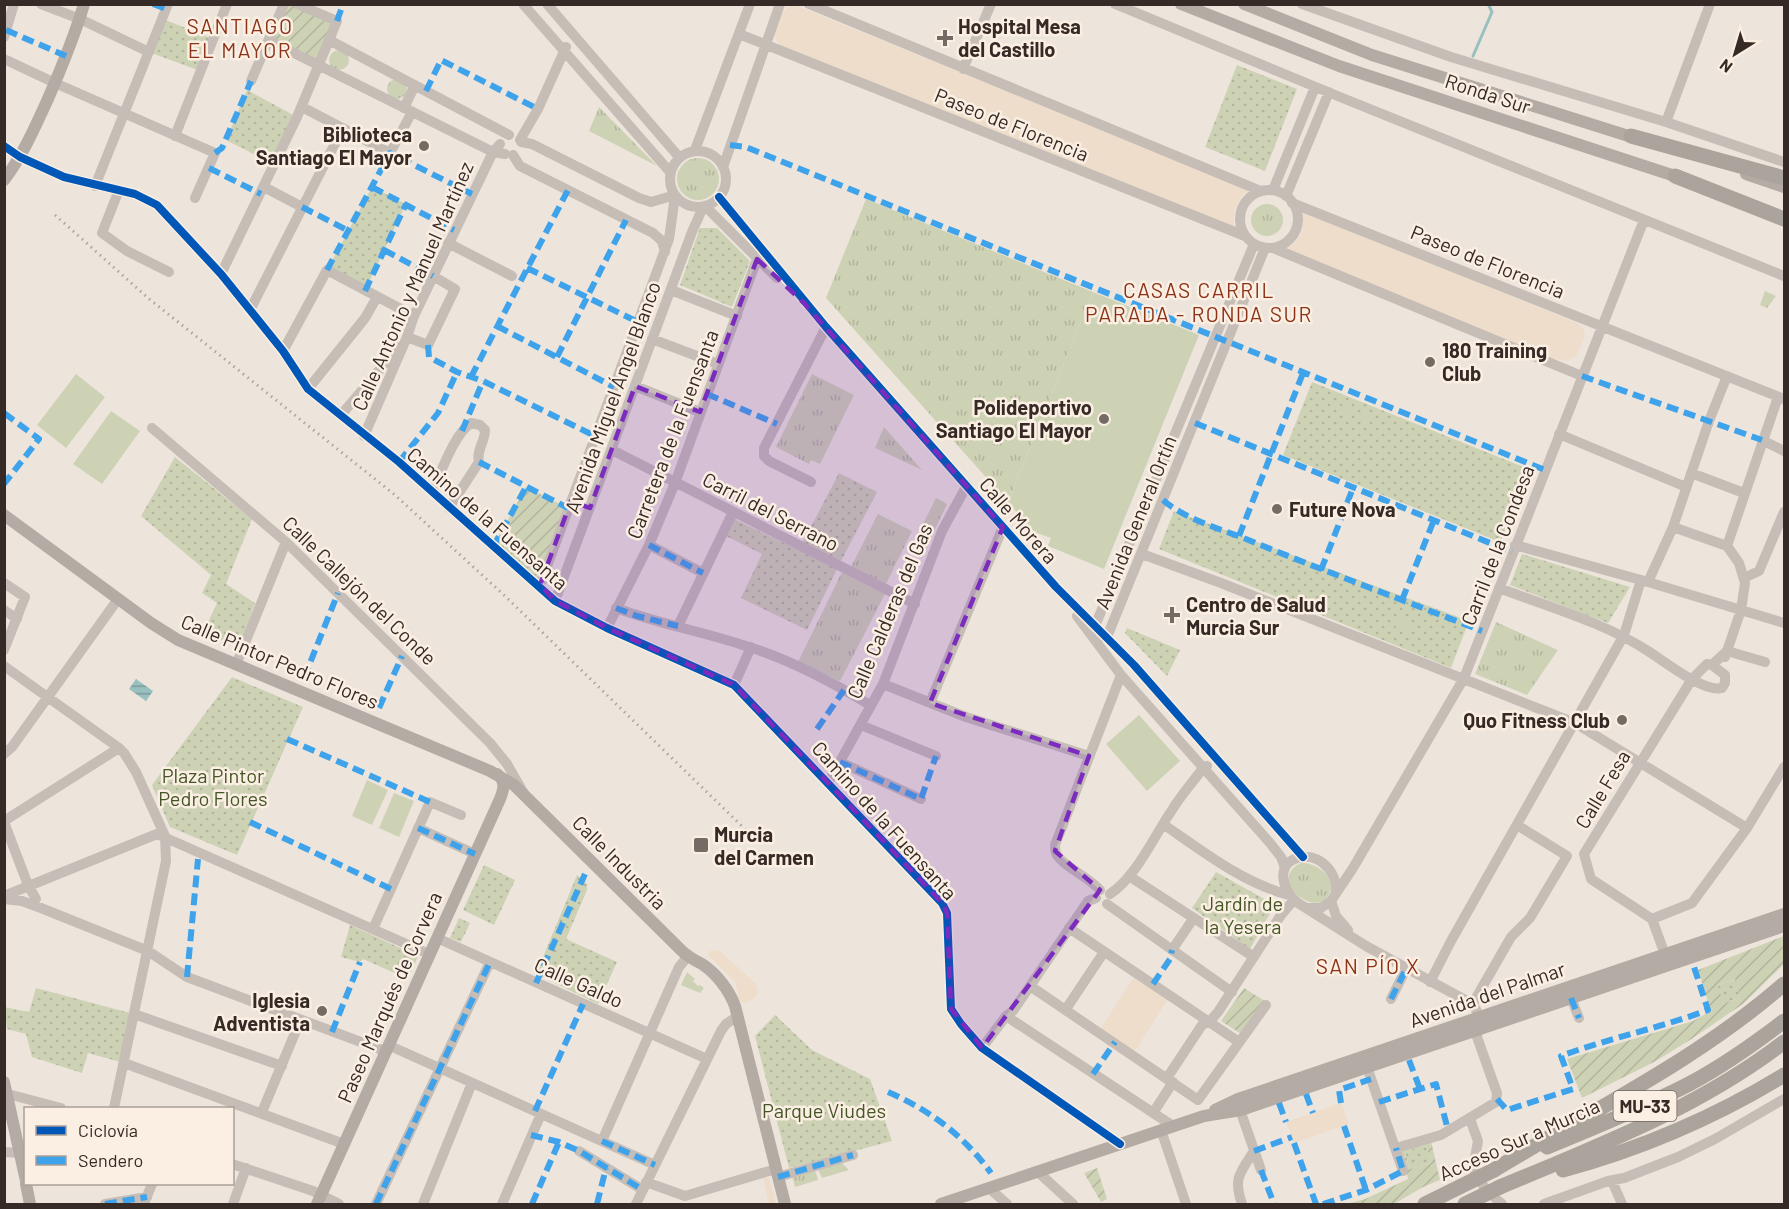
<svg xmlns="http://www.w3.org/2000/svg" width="1789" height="1209" font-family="Barlow,sans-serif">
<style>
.grass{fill:url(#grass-tufts)}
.park{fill:url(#park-dots)}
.garden{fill:url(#garden-furrows);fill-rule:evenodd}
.pitch{fill:#ced2b5}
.plaza{fill:#edddca}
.water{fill:url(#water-rules)}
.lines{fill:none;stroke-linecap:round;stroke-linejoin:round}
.stream{stroke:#98c0bf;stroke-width:3}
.minor{stroke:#c5bdb6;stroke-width:10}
.major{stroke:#b4aba5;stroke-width:12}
.highway{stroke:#aba49c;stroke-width:15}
.rail{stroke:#ada6a0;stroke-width:3;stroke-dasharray:1.5 4.5;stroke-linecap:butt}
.highway-bridge{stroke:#aba49c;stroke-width:15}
.quiet{stroke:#3ea3eb;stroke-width:6;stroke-dasharray:12 6;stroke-linecap:butt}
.cycleway-casing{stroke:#fbefe3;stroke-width:11}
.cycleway{stroke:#0057b8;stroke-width:8}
.marked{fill:#7b2cbf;fill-opacity:0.2;stroke:#7b2cbf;stroke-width:4.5;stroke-dasharray:12 8;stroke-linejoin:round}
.poi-dot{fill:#756b65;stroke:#fbefe3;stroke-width:2}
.labels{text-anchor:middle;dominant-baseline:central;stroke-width:5;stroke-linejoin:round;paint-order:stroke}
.shield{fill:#fbefe3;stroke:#70655e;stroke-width:1.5}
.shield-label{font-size:18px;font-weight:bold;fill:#352a25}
.poi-label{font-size:20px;font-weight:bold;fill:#352a25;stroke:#fbefe3;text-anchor:start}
.street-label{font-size:20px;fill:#352a25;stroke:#fbefe3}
.park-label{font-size:20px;fill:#445626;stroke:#fbefe3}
.neighbourhood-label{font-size:21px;letter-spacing:1.5px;fill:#8b3217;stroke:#fbefe3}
</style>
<defs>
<pattern id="grass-tufts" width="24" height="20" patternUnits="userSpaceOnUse" patternTransform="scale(1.5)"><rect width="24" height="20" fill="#ced2b5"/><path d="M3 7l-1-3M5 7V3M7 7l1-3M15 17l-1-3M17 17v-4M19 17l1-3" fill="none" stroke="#b2b49c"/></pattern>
<pattern id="park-dots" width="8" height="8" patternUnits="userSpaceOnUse" patternTransform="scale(1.5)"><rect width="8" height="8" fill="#ced2b5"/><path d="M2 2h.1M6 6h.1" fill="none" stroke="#b2b49c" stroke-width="1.8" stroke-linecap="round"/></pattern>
<pattern id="garden-furrows" width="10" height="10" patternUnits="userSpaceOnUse" patternTransform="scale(1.5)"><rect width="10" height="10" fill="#ced2b5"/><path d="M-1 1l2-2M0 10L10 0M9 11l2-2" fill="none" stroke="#b2b49c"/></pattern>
<pattern id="water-rules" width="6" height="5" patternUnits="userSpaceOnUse" patternTransform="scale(1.5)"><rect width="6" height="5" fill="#98c0bf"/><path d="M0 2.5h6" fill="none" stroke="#7d9c9b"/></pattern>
</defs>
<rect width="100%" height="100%" fill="#ede5dc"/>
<path class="grass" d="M329 60a10 10 0 1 1 20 0a10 10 0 1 1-20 0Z
M387 89a10 10 0 1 1 20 0a10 10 0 1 1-20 0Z
M 599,107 L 657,166 L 589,131 Z
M677 179a21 21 0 1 1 42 0a21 21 0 1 1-42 0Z
M 866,199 L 1093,292 L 1008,502 L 826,298 Z
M1251 220a16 16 0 1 1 32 0a16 16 0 1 1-32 0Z
M 1765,291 L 1776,296 L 1767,308 L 1760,305 Z
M 812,374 L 854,395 L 820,464 L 811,460 L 809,464 L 776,447 Z
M 884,427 L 922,470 L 875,448 Z
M 936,498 L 947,504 L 926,548 L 914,542 Z
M 878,514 L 912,531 L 886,584 L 851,567 Z
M 842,572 L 885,594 L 840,681 L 798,662 Z
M 1496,622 L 1558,650 L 1527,695 L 1475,674 Z
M 1301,863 C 1317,862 1339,879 1328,896 C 1313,919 1267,878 1301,863 Z
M 687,972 L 695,979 L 693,981 L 698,986 L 700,985 L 704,988 L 700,993 L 681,985 Z
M 842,1163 L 849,1170 L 822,1178 L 818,1169 Z
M 815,1170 L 818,1180 L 795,1187 L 792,1176 Z"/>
<path class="park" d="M 163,19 L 213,39 L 200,71 L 149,52 Z
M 1237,65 L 1297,89 L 1265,171 L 1205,147 Z
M 247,90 L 297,117 L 275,165 L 226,140 Z
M 372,187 L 406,204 L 365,291 L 327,270 Z
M 700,228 L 717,228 L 750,261 L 732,307 L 680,285 Z
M 1312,382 L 1531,470 L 1500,542 L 1283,455 Z
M 175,457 L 252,519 L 226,584 L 255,603 L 239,646 L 203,633 L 217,603 L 202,593 L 211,575 L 141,516 Z
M 839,473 L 877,492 L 841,561 L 803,542 Z
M 1174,511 L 1469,621 L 1451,668 L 1159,549 Z
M 734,519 L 837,569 L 807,630 L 741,598 L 762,554 L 726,536 Z
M 1522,554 L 1630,587 L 1608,623 L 1510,585 Z
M 1127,628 L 1180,650 L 1167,676 L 1125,633 Z
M 232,677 L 303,707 L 237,855 L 170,827 L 152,785 Z
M 484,865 L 515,880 L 494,925 L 463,910 Z
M 1216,872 L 1275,905 L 1250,949 L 1192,908 Z
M 577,875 L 587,884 L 587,890 L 566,939 L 617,962 L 598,1004 L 536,974 Z
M 459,918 L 470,923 L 461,942 L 450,938 Z
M 350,925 L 418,956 L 408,979 L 363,959 L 360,962 L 341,957 Z
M 1736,979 L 1740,997 L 1723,1004 L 1717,985 Z
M 36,988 L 134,1014 L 124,1063 L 88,1053 L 82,1073 L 32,1057 L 26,1034 L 7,1029 L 4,1007 L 29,1012 Z
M 775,1015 L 812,1050 L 870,1079 L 892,1141 L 789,1168 L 755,1036 Z
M 1426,1145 L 1431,1163 L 1410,1169 L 1405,1151 Z"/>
<path class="garden" d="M 284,5 L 297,5 L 337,21 L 319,65 L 270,41 Z
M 526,487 L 568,508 L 540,585 L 493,547 Z
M 1784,936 L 1784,964 L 1743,1004 L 1690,1040 L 1654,1062 L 1582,1098 L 1567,1059 L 1693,1021 L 1711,1011 L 1698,970 ZM 1735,979 L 1740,997 L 1723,1004 L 1718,985 Z
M 1244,988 L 1265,1001 L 1241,1034 L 1221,1021 Z
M 1431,1141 L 1440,1180 L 1423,1187 L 1394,1204 L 1346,1204 L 1365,1199 L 1408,1179 L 1401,1150 ZM 1426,1145 L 1431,1163 L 1410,1169 L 1405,1151 Z
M 1097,1168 L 1107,1199 L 1101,1202 L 1084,1173 Z"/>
<path class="pitch" d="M 1093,292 L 1199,335 L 1104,569 L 1048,546 L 1051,538 L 1034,532 L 1008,502 Z
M 76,374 L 105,397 L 66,448 L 37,425 Z
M 1331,402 L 1375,419 L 1373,423 L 1330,405 Z
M 111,411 L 140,431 L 102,484 L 73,464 Z
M 1399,618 L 1412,623 L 1407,633 L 1395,628 Z
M 1139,715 L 1180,761 L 1147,791 L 1106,744 Z
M 245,778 L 249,799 L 238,801 L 234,780 Z
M 367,780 L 388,790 L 372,825 L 352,816 Z
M 394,793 L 414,801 L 399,837 L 379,828 Z"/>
<path class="plaza" d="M 795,5 L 1249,190 L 1242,196 L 1234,210 L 1234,229 L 781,46 L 776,40 L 774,34 L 781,14 L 788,7 Z
M 1303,210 L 1577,323 L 1583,328 L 1585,335 L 1577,355 L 1568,361 L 1553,359 L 1285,250 L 1295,243 L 1303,230 Z
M 719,950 L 756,984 L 758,992 L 755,998 L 745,1003 L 740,1001 L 735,982 L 708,955 L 709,951 Z
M 1136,974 L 1170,996 L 1133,1054 L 1099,1031 Z
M 1341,1103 L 1349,1124 L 1294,1143 L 1286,1122 Z
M 763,1176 L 769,1178 L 776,1204 L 769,1204 Z"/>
<path class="water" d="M 136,679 L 153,691 L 146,701 L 129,689 Z"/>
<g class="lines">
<path class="stream" d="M 1473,56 L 1492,12 L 1488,4"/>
<path class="minor" d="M 41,4 L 80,19 L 149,52
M 523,4 L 670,172
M 547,4 L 679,157
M 809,4 L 1261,191
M 1115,4 L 1340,97 L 1784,276
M 1302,4 L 1451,57 L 1666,122 L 1784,162
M 739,34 L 1245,236
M 4,37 L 14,4
M 329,40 L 509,135
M 270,41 L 493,152 L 505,154
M 4,59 L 55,83 L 215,153 L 195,198
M 963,69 L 991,4
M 251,81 L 284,4
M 302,107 L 390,153 L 412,112
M 404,108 L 415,85
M 1666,122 L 1710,4
M 175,136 L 227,4
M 520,140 L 538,109 L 566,47
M 521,142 L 532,144 L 639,198 L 651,202 L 675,195
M 4,146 L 20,157 L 64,177 L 135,194 L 157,205 L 221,274 L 283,351 L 308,389 L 399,462 L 555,601 L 607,628 L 734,685 L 942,903 L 947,913 L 951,1009 L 961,1024 L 982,1048 L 1120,1144
M 695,150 L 750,4
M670 179a28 28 0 1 1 56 0a28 28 0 1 1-56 0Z
M 513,155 L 520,166 L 653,233 L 662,241 L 665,252
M 723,167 L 780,4
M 95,186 L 168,4
M 264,187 L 302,207
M1240 219a29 29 0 1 1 58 0a29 29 0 1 1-58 0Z
M 119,190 L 102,233 L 127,251 L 169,272
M 1273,190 L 1315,87
M 1286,196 L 1329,92
M 719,197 L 826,327 L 1056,587 L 1134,665 L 1303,857
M 1292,203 L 1784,399
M 705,206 L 777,278
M 448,243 L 512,276
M 1254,244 L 1095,626 L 1093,637 L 1107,637 L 1265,248
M 1273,248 L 1582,376
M 221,274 L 297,117 L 337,21 L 297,4
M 671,290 L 737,316
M 250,310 L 343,128
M 407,337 L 428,345 L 455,289 L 433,276
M 652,339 L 718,364
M 283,351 L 327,270 L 414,316
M 635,386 L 700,412
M 308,389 L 365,318 L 377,297
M 341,415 L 399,347
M 152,428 L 286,542 L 490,743 L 507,764 L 523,792
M 1559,434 L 1686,487
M 364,436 L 407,337 L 414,316 L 493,152 L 500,144
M 1762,440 L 1784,451
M 612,450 L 915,604
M 1691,473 L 1744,493
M 811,482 L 769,461 L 764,456 L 764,448 L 826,327
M 432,492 C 441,473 454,434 471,423 L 480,425 L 485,430 C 485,442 476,450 479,462 L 449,508
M 1673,527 L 1727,546 L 1739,563 L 1745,583 L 1741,610 L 1725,657
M 649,545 L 703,573
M 1515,545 L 1648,582 L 1784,623
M 1727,546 L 1778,397
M 1142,554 L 1221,583 L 1575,723 L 1747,828
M 1744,578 L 1759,571 L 1784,512
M 1648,582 L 1673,527 L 1709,421 L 1727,376
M 4,583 L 25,597 L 4,650
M 540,585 L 669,239 L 675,196
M 1499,588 C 1549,607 1603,622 1648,651 C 1664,661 1704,693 1722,688 L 1725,683 L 1725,675 L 1712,665
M 555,601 L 692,232 L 703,207
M 616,608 C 659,624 705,632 749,647 C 791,660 832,682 870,705
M 4,610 L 17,619
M 1077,616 L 1121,675 L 1270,843 L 1281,857 L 1285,868
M 678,626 L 733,512
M 607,628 L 649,545 L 675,483 L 757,259 L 762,250
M 1727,651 L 1765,662
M 236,665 L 286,542
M 4,666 L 119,748 L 124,753 L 136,772 L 165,836 L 166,861 L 114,1108
M 883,684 L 966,717 L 1089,756
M 734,685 L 751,647
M 930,703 L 1003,527
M 861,725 L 936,756
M 4,754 L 12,747 L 118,599
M 840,762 L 921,799
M 828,783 L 883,684 L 942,531 L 967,485
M 4,821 L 119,748
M 4,822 L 28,885 L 36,899
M 1163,824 C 1202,851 1243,883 1289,895
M 418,828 L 475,854
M 1129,876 L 1254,957
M 1100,890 C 1088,877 1072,871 1060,859 C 1055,854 1055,850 1055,845 L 1121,675
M 1110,894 C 1137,876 1154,836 1172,810 C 1181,795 1193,782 1203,768 L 1207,766
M 1335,895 C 1340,877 1323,855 1303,857 C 1274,860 1281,890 1298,903 L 1366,946 L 1467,1001 L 1475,1008 L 1480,1017 L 1477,1037 L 1497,1093 L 1496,1102 L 1441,1135 L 1396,1148
M 4,896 L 157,834 L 429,954
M 4,899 L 22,901 L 41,908 L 148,951 L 187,977 L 385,1051
M 1331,901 L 1336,916 L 1348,930
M 1107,904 L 1232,992
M 1307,908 L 1321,908 L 1331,901 L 1353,868 L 1464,678 L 1644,220
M 1652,919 L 1692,903 L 1747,828 L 1784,767
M 1069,928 L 1239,1042
M 373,929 L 430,802 L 461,815
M 437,938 L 707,1059
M 1172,950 L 1193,919
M 1667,960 L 1652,919 L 1591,879 L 1584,854 L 1692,679 L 1707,664 L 1712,665 L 1727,651
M 1430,982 L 1451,941 L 1624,635 L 1641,580
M 1030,986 L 1198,1100
M 1571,998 L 1579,1018
M 1391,999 L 1406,969
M 1472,1005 L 1511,937 L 1530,918 L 1567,856 L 1517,825
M 1066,1009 L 1104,952
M 134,1014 L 282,1066
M 1006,1016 L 1173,1126
M 388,1045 L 655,1165
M 982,1048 L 1006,1016 L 1013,1011 L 1088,901 L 1096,898
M 124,1063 L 344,1144
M 1367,1067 L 1403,1171
M 1167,1078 L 1202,1025 L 1209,1022 L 1218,1012 L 1281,915 L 1294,900
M 4,1093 L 61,1108
M 1198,1100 L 1266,1005
M 1240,1110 L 1261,1170
M 262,1112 L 300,1021
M 1153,1113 L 1173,1082
M 1470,1119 L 1478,1141 L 1474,1163 L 1475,1174 L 1487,1191 L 1502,1204
M 1161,1130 L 1186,1204
M 602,1141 L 679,967 L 688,956
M 579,1151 L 643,1190
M 4,1152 L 20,1153
M 232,1164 L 313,1191 L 339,1204
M 1038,1172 L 1073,1204
M 778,1177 L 853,1155
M 1612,1181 L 1622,1204
M 646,1182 L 685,1196 L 776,1169
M 989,1188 L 1007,1204
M 145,1201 L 152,1184
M 105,1204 L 147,1197
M 233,1204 L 246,1168
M 376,1204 L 490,962
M 423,1204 L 472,1083
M 502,1204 L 541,1114
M 636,1204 L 721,1031 L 726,1024 L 738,1016
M 1242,1204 C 1233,1178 1240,1173 1254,1151
M 1544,1204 L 1608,1181 L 1624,1178 L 1678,1157 L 1715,1139 L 1784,1099"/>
<path class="major" d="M 1181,4 L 1339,66 L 1684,179
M 1244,4 L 1372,55 L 1638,139
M 1746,174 L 1784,187
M 4,180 C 23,155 34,129 47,101 C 61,69 74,38 84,4
M 4,515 L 151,623 L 178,640 L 490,771 L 514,785 L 682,951 C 688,957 694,960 702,964 C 717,974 729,990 735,1006 L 785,1204
M 4,1082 L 26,1181
M 1215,1110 L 1238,1099 L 1784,914
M 26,1184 L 30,1204
M 317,1204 L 500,799 C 504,789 506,781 497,774
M 941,1204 L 1204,1116 L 1241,1110 L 1784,926"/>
<path class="highway" d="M 1631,136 L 1784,178
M 1675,176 L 1784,219
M 1547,1147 C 1595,1127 1643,1108 1689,1084 C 1723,1066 1754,1044 1784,1021
M 1494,1170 C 1593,1110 1697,1060 1784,984
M 1563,1170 C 1640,1149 1717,1116 1784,1075
M 1500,1187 C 1598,1146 1700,1107 1784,1042"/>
<path class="rail" d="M 55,215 L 148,298 L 395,495 L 506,597 L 748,832"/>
<path class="highway-bridge" d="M 1425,1204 L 1494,1170
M 1465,1204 L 1500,1187"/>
<path class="quiet" d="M 153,4 L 166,9
M 337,21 L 343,4
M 6,30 L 66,56
M 426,91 L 441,60 L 538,109
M 730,145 L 746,147 L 1545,470
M 215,153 L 222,148 L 251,81
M 209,168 L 261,194
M 372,187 L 454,230
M 302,207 L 349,231
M 384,250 L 433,276
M 527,268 L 638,322
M 327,270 L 390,153 L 472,194
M 365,291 L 406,204
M 497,326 L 614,387
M 428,345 L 429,357 L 457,372 L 483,381 L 595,436
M 557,357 L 626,220
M 1582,376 L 1762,440
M 471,377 L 568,190
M 707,394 L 777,424
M 4,413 L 39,439 L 4,484
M 1195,423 L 1512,552
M 462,431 L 483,381
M 399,462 L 438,413 L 457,372
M 479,462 L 568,508
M 1163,500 C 1183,518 1220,529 1246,539 C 1324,571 1403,600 1482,631
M 1239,536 L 1303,373
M 649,545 L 703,573
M 493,547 L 526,487
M 1321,570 L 1353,488
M 1402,600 L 1434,520
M 616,608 L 637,616 L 678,626
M 304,678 L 338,593
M 379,708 L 402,656
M 817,729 L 844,690
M 287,739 L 430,802
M 840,762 L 921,799 L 936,756
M 250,822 L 391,889
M 418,828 L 475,854
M 187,977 L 198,859
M 536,983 L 585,874
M 1153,984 L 1170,959 L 1172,950
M 1571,998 L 1579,1018
M 1391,999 L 1406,969
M 332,1032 L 360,962
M 1409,1060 L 1420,1089
M 1093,1074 L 1115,1042
M 888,1092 C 930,1110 964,1136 991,1173
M 1306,1094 L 1313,1113
M 1497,1099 L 1507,1110 L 1573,1089 L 1561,1056 C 1609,1038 1660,1028 1708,1010 L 1693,964
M 1379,1102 L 1436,1084 L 1448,1130
M 1279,1103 L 1286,1122
M 1341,1103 L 1339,1090 L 1371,1079
M 535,1111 L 583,1004
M 1344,1126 L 1366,1190
M 531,1135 L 559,1142 L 579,1151 L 643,1190
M 602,1141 L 655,1165
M 1294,1143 L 1316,1204
M 1254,1151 L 1292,1137
M 1261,1170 L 1274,1204
M 25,1176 L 26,1176
M 778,1177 L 853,1155
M 105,1204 L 147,1197
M 376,1204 L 490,962
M 532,1204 L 559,1142
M 597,1204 L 606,1168
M 1323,1204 L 1366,1190 L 1403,1171 L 1396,1148"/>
<g class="cycleway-casing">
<path id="cycleway" d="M 4,146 L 20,157 L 64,177 L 135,194 L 157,205 L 221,274 L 283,351 L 308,389 L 399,462 L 555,601 L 607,628 L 734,685 L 942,903 L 947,913 L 951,1009 L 961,1024 L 982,1048 L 1120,1144
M 719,197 L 826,327 L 1056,587 L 1134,665 L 1303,857"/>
</g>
<use href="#cycleway" class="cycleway"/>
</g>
<path class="marked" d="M 757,259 L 804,303 L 1003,527 L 930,703 L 1089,756 L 1055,851 L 1100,890 L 982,1048 L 951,1009 L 947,913 L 942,903 L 828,783 L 734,685 L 607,628 L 555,601 L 540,585 L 571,501 L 590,508 L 635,386 L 700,412 Z"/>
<g class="poi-dot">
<path d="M942 29h6v6h6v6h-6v6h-6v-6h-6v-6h6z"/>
<circle cx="424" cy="146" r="6"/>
<circle cx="1430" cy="362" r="6"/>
<circle cx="1104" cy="419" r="6"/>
<circle cx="1277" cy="509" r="6"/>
<path d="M1169 606h6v6h6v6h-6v6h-6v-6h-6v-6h6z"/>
<circle cx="1622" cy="720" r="6"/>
<rect x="693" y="837" width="16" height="16" rx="3"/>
<circle cx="322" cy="1011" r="6"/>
</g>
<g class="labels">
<rect class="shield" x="1613.5" y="1091" width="63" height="30" rx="4.5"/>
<g class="shield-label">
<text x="1645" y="1106">MU-33</text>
</g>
<g class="poi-label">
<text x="958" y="26">Hospital Mesa<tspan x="958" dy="23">del Castillo</tspan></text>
<text x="412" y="134" text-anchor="end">Biblioteca<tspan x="412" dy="23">Santiago El Mayor</tspan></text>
<text x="1442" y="350">180 Training<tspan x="1442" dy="23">Club</tspan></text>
<text x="1092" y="407" text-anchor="end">Polideportivo<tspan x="1092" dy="23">Santiago El Mayor</tspan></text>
<text x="1289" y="509">Future Nova</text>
<text x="1186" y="604">Centro de Salud<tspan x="1186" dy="23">Murcia Sur</tspan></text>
<text x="1610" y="720" text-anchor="end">Quo Fitness Club</text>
<text x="714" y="834">Murcia<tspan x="714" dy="23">del Carmen</tspan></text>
<text x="310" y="1000" text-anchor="end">Iglesia<tspan x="310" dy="23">Adventista</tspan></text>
</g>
<g class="street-label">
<text transform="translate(1488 93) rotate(18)">Ronda Sur</text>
<text transform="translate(1012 124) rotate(22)">Paseo de Florencia</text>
<text transform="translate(1488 261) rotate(22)">Paseo de Florencia</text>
<text transform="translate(412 286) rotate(-66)">Calle Antonio y Manuel Martínez</text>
<text transform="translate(612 397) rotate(-70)">Avenida Miguel Ángel Blanco</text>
<text transform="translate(672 434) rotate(-69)">Carretera de la Fuensanta</text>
<text transform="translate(771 511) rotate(27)">Carril del Serrano</text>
<text transform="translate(488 518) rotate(41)">Camino de la Fuensanta</text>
<text transform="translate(1019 520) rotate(49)">Calle Morera</text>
<text transform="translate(1135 522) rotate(-68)">Avenida General Ortín</text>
<text transform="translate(1497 545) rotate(-69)">Carril de la Condesa</text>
<text transform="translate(360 590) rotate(44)">Calle Callejón del Conde</text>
<text transform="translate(889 611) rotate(-67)">Calle Calderas del Gas</text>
<text transform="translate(280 661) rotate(23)">Calle Pintor Pedro Flores</text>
<text transform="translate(1602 789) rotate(-59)">Calle Fesa</text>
<text transform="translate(885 820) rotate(48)">Camino de la Fuensanta</text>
<text transform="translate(620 862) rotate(45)">Calle Industria</text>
<text transform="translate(579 982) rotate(24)">Calle Galdo</text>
<text transform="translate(1487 994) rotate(-19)">Avenida del Palmar</text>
<text transform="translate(389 997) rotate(-66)">Paseo Marqués de Corvera</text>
<text transform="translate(1519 1139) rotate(-24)">Acceso Sur a Murcia</text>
</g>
<g class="park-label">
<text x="213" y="775">Plaza Pintor<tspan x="213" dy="23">Pedro Flores</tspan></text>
<text x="1243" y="903">Jardín de<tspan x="1243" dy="23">la Yesera</tspan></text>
<text x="824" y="1110">Parque Viudes</text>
</g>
<g class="neighbourhood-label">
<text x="240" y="25">SANTIAGO<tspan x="240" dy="24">EL MAYOR</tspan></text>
<text x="1199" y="289">CASAS CARRIL<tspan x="1199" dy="24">PARADA - RONDA SUR</tspan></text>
<text x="1368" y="965">SAN PÍO X</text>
</g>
</g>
<rect width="1789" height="1209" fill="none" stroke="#352a25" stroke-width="12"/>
<rect x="24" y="1107" width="210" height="78" fill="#fbefe3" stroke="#aca097" stroke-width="1.5"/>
<rect x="36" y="1126" width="30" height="9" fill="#0057b8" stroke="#aca097" stroke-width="1.5"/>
<text x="78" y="1137" font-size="18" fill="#352a25">Ciclovía</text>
<rect x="36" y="1156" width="30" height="9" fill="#3ea3eb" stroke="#aca097" stroke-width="1.5"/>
<text x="78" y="1167" font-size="18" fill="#352a25">Sendero</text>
<g transform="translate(1735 54) rotate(217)" stroke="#fbefe3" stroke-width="4.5" paint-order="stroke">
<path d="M0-4.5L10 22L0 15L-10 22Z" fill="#352a25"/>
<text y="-9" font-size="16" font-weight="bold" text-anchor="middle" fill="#352a25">N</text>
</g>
</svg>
